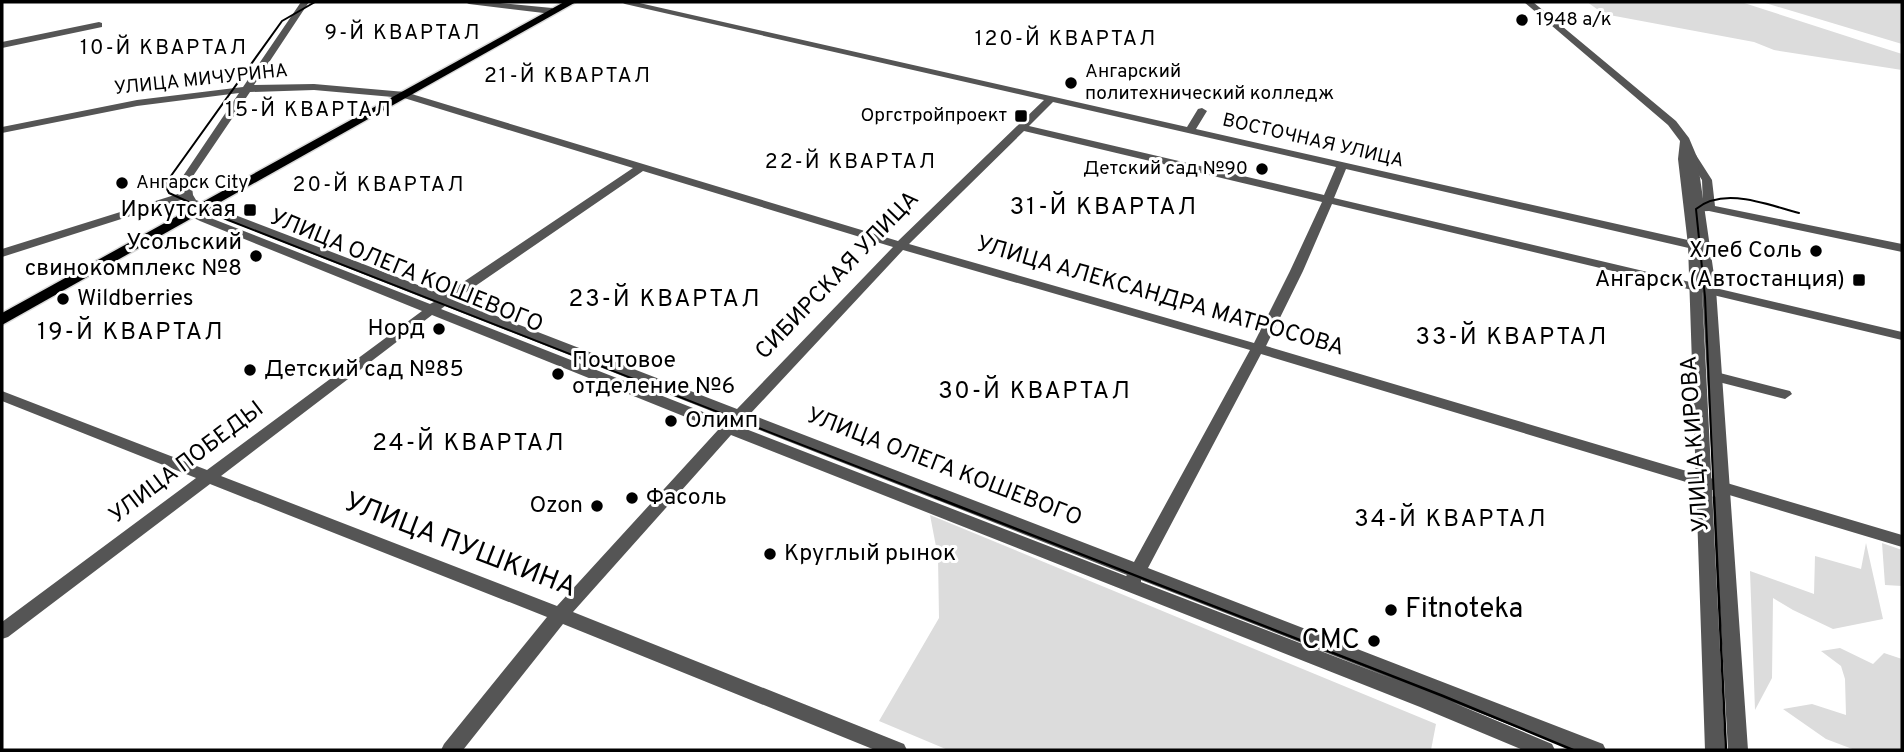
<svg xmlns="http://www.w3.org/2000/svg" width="1904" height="752" font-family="Overpass,sans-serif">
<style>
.green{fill:#dcdcdc}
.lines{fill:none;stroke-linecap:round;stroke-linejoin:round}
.primary-casing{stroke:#dbdbdb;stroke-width:3}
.minor{fill:#555;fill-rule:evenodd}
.tertiary{fill:#555;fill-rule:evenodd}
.primary{fill:#000;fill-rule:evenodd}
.tram-far1{stroke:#000;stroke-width:2}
.tram{stroke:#000;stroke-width:2.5}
.poi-dot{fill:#000;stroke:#fff;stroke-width:2.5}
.labels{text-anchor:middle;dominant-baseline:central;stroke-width:6;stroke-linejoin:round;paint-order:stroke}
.far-poi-label{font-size:19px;fill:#000;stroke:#fff;text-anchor:start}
.far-street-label{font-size:19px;fill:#000;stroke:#fff}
.far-neighbourhood-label{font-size:21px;letter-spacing:2px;fill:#000;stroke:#fff}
.poi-label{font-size:23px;fill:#000;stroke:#fff;text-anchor:end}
.street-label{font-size:23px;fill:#000;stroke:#fff}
.neighbourhood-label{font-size:24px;letter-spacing:2px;fill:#000;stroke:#fff}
.near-street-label{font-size:28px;fill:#000;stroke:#fff}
.near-poi-label{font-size:28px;fill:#000;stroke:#fff;text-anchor:start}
</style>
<rect width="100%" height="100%" fill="#fff"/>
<path class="green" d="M 1587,2 L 1741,2 L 1902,54 L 1902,70 L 1774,50 L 1754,42 L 1604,14 Z
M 1762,2 L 1902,2 L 1902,44 Z
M 930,515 L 1436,724 L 1431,750 L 948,750 L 879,721 L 939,618 L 938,557 Z
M 1866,543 L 1883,619 L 1833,629 L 1793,610 L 1773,598 L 1772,678 L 1755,710 L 1750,571 L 1814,594 L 1815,556 L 1861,569 Z
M 1882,543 L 1902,550 L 1902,586 L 1885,585 Z
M 1840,648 L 1873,664 L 1884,653 L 1902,659 L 1902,750 L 1855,750 L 1826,739 L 1783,709 L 1812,704 L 1846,715 L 1845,679 L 1841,666 L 1821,651 Z"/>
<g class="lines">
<g class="primary-casing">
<path id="primary" d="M 564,2 L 576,2 L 2,325 L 2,313 Z"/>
</g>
<path class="minor" d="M 301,2 L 309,2 L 254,85 L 314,84 L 405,92 L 898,241 L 1044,100 L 625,4 L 621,2 L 635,2 L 1187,127 L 1198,109 L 1202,108 L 1207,111 L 1196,129 L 1710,245 L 1712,248 L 1706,252 L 1346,169 L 1334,198 L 1902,332 L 1902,340 L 1332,204 L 1303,271 L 1266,346 L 1902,535 L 1902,547 L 1261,354 L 1148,568 L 1603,744 L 1606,750 L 1573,750 L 1452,702 L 1552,744 L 1555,750 L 1523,750 L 1420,707 L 731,435 L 573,612 L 904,744 L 907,750 L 875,750 L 563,624 L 463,750 L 441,750 L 444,744 L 547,617 L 210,484 L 8,637 L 2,639 L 2,622 L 196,478 L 2,401 L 2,391 L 207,470 L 422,311 L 200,221 L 190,216 L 184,199 L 2,257 L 2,249 L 181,193 L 181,179 L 239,93 L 137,106 L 2,133 L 2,127 L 137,100 L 243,87 ZM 314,90 L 404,98 L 633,168 L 444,295 L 196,200 L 193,195 L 191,179 L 250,92 ZM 1053,102 L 1336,167 L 1324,195 L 1029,126 ZM 1024,131 L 1322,202 L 1290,271 L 1254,343 L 909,244 ZM 643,171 L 893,247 L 737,409 L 455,300 ZM 199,209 L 434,302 L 430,304 L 208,217 L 199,212 ZM 903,250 L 1250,350 L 1134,562 L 750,414 ZM 445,306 L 729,418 L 726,421 L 441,309 ZM 432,315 L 718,430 L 557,606 L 221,476 ZM 742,423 L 1127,575 L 1126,576 L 738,426 ZM 1141,580 L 1396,680 L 1141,582 Z
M 465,2 L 490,2 L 552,8 L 556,11 L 552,14 L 469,4 Z
M 99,22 L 102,23 L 102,27 L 2,48 L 2,42 Z
M 1692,154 L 1696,155 L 1712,180 L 1715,206 L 1902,244 L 1902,252 L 1709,211 L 1685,212 L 1685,208 L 1703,205 L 1702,180 L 1687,157 Z
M 1716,372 L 1790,391 L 1792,394 L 1785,399 L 1711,380 L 1709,377 Z"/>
<path class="tertiary" d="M 1524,2 L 1533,2 L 1676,121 L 1689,138 L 1697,157 L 1716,289 L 1748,750 L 1728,750 L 1701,270 L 1725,750 L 1705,750 L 1688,245 L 1678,159 L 1680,141 L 1668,125 Z"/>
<use href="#primary" class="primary"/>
<path class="tram-far1" d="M 315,2 L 282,21 L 168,180 L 166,187 L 169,193 L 228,220 L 940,499
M 1714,499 L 1705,297 L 1696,209 C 1724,186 1768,205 1799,213"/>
<path class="tram" d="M 935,497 L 1443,696 L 1573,750
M 1714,497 L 1726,750"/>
</g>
<g class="poi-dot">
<circle cx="1522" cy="20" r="7"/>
<circle cx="1071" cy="83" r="7"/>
<rect x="1014" y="109" width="14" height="14" rx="3.5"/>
<circle cx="1262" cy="169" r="7"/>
<circle cx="122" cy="183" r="7"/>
<rect x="243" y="203" width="14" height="14" rx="3.5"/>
<circle cx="1816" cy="251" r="7"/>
<circle cx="256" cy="256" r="7"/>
<rect x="1852" y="273" width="14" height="14" rx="3.5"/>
<circle cx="63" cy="299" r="7"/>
<circle cx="439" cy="329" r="7"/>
<circle cx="250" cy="370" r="7"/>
<circle cx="558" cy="374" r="7"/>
<circle cx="671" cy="421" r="7"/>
<circle cx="632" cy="498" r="7"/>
<circle cx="597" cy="506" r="7"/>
<circle cx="770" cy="554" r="7"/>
<circle cx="1391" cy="610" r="7"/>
<circle cx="1374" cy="641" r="7"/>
</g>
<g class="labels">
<g class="far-poi-label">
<text x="1536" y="20">1948 а/к</text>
<text x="1085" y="72">Ангарский<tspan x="1085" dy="22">политехнический колледж</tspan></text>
<text x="1007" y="116" text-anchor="end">Оргстройпроект</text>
<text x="1248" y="169" text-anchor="end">Детский сад №90</text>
<text x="136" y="183">Ангарск City</text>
</g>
<g class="far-street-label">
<text transform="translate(201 80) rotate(-6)">УЛИЦА МИЧУРИНА</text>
<text transform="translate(1313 141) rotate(13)">ВОСТОЧНАЯ УЛИЦА</text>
</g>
<g class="far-neighbourhood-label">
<text x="403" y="33">9-Й КВАРТАЛ</text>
<text x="1066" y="39">120-Й КВАРТАЛ</text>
<text x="164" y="48">10-Й КВАРТАЛ</text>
<text x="568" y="76">21-Й КВАРТАЛ</text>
<text x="309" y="110">15-Й КВАРТАЛ</text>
<text x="851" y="162">22-Й КВАРТАЛ</text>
<text x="379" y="185">20-Й КВАРТАЛ</text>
</g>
<g class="poi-label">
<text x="236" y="210">Иркутская</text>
<text x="242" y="243">Усольский<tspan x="242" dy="26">свинокомплекс №8</tspan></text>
<text x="1802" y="251">Хлеб Соль</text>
<text x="1845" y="280">Ангарск (Автостанция)</text>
<text x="77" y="299" text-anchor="start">Wildberries</text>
<text x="425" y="329">Норд</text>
<text x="572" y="361" text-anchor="start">Почтовое<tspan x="572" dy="26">отделение №6</tspan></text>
<text x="264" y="370" text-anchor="start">Детский сад №85</text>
<text x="685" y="421" text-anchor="start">Олимп</text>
<text x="646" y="498" text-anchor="start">Фасоль</text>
<text x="583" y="506">Ozon</text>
<text x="784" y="554" text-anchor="start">Круглый рынок</text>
</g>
<g class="street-label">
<text transform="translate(406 272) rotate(22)">УЛИЦА ОЛЕГА КОШЕВОГО</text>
<text transform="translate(838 276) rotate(-46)">СИБИРСКАЯ УЛИЦА</text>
<text transform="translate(1160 297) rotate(16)">УЛИЦА АЛЕКСАНДРА МАТРОСОВА</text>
<text transform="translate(1696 444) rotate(-94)">УЛИЦА КИРОВА</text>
<text transform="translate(187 463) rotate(-37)">УЛИЦА ПОБЕДЫ</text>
<text transform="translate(944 468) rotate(21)">УЛИЦА ОЛЕГА КОШЕВОГО</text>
</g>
<g class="neighbourhood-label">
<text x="1104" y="208">31-Й КВАРТАЛ</text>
<text x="665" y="300">23-Й КВАРТАЛ</text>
<text x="131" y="333">19-Й КВАРТАЛ</text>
<text x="1512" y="338">33-Й КВАРТАЛ</text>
<text x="1035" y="392">30-Й КВАРТАЛ</text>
<text x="469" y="444">24-Й КВАРТАЛ</text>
<text x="1451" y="520">34-Й КВАРТАЛ</text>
</g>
<g class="near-street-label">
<text transform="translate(460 546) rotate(21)">УЛИЦА ПУШКИНА</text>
</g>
<g class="near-poi-label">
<text x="1405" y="610">Fitnoteka</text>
<text x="1360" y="641" text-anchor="end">СМС</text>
</g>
</g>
<rect width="1904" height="752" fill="none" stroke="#000000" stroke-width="7"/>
</svg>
